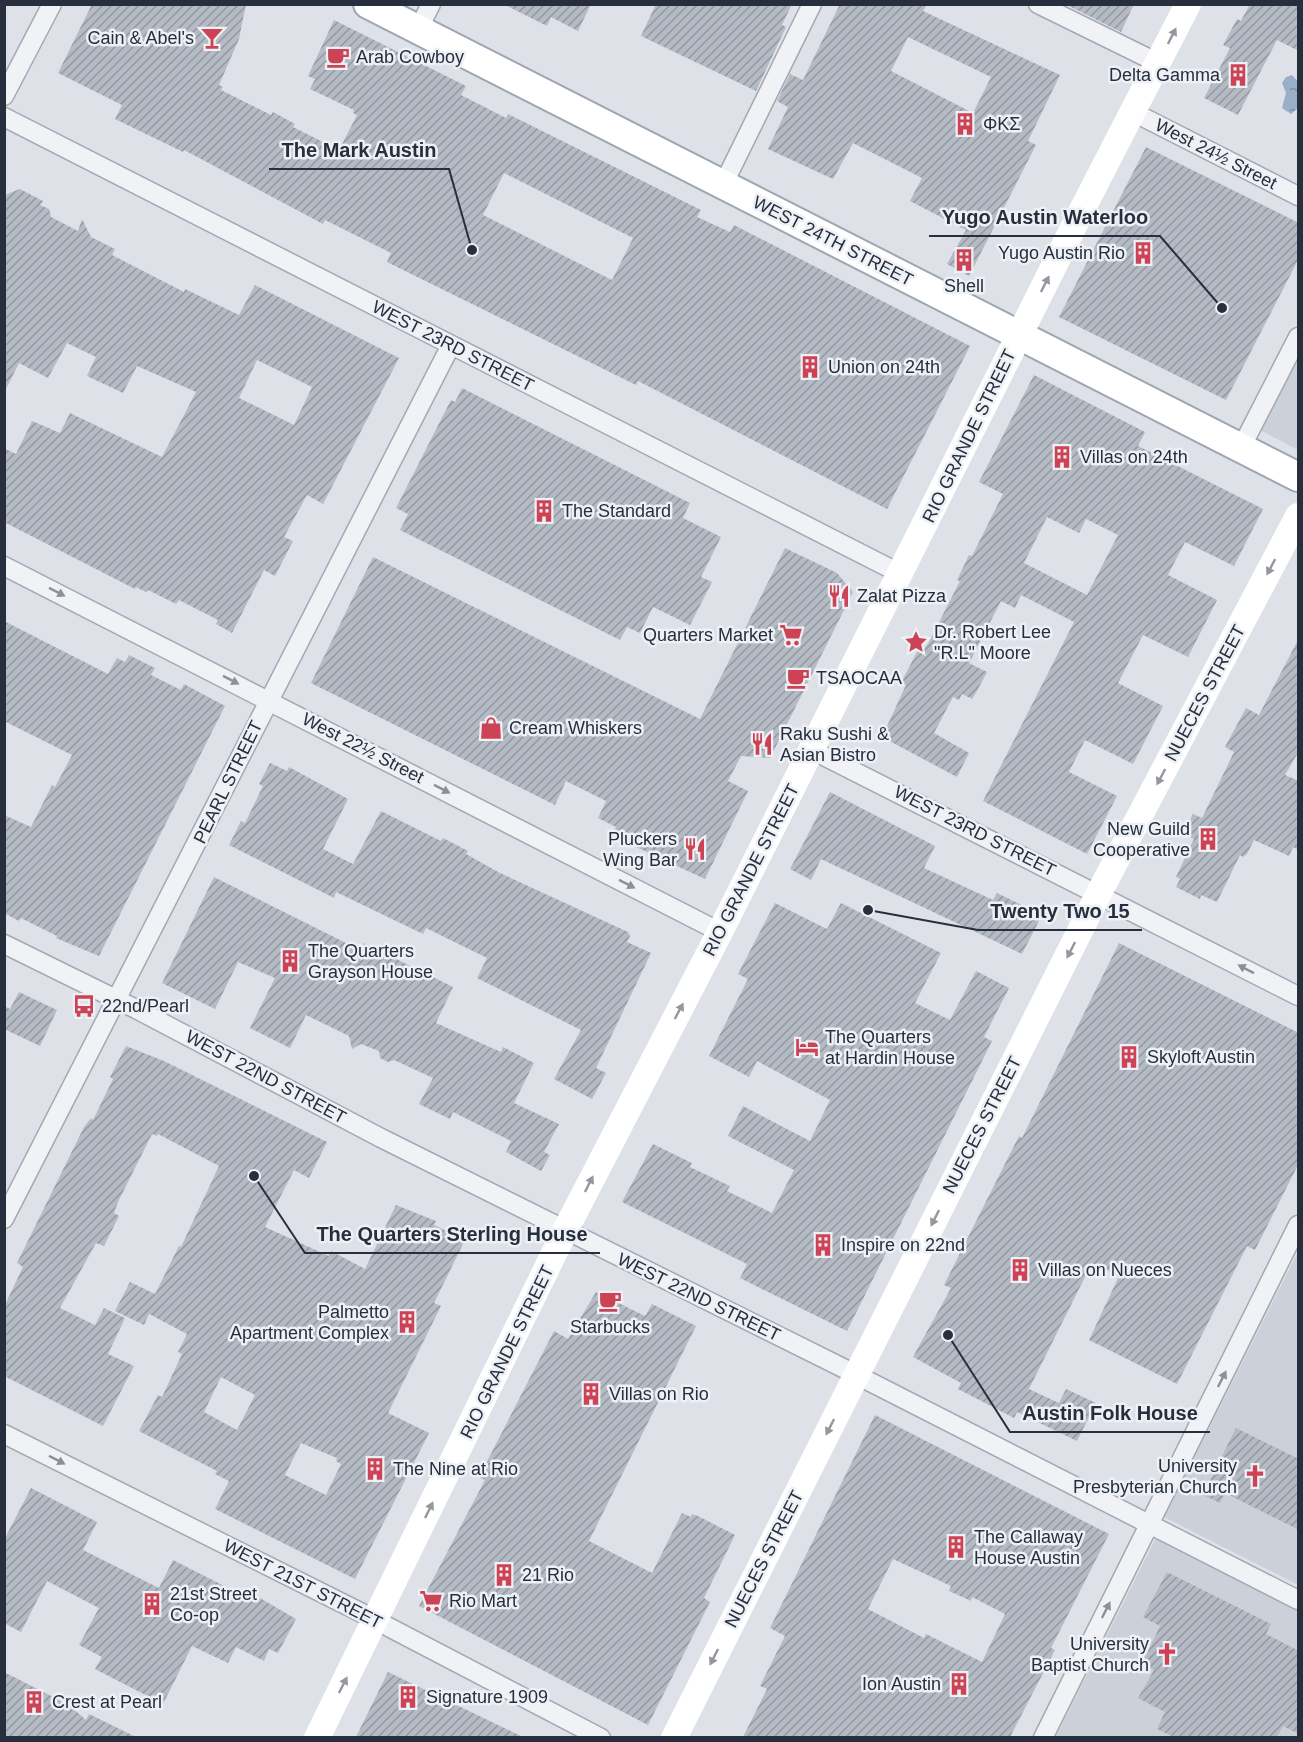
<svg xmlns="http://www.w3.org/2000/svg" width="1303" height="1742" font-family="Arial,sans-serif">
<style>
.built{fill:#ccd1d9}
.water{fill:url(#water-ripples)}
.building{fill:url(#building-hatch);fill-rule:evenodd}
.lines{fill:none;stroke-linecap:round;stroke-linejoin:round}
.street-casing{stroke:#a3a9b2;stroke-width:21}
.primary-casing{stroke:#9da6b3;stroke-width:32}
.street{stroke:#f1f2f6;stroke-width:18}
.secondary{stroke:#fff;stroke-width:26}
.primary{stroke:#fff;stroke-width:28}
.oneway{fill:#93979e}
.oneway2{fill:#8c909a}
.labels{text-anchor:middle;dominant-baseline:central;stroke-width:5;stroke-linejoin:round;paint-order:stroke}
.poi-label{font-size:18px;fill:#272f3e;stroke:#edf0f5;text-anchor:start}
.street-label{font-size:18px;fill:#272f3e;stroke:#edf0f5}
.leader{fill:none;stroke:#272f3e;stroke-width:2}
.callout-dot{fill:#272f3e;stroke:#edf0f5;stroke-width:2}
.callout-label{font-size:20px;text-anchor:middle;font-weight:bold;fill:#272f3e;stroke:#edf0f5;stroke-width:5;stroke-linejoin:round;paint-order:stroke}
</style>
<defs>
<pattern id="water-ripples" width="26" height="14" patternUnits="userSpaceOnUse" patternTransform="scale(1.5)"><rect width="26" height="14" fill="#99afc8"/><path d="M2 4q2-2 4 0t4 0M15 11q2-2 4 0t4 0" fill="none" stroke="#7d8fa4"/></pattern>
<pattern id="building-hatch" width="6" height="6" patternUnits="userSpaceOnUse" patternTransform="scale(1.5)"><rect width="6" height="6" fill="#b5bbc4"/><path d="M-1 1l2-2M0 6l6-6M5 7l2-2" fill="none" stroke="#9398a1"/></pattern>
</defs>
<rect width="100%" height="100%" fill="#dee2e8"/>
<path class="built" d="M 1298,350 L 1298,450 L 1258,429 Z
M 1298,1252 L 1298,1585 L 1164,1517 Z
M 1157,1536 L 1298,1610 L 1298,1737 L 1055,1738 Z"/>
<path class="water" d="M 1292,75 L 1298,82 L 1298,108 L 1291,114 L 1282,108 L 1286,93 L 1282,83 L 1286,77 Z"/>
<path class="building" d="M 92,4 L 246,4 L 239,39 L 219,85 L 223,87 L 221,90 L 271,115 L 273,112 L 295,124 L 293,127 L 339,150 L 357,115 L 353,113 L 354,110 L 310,89 L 315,79 L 308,76 L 334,20 L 466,86 L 461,95 L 506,118 L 508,114 L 701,210 L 697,217 L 730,232 L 734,225 L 970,346 L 887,509 L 638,381 L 636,385 L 387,262 L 391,253 L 325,220 L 323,224 L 184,150 L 183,152 L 115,119 L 122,105 L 58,73 ZM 504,173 L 633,238 L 612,280 L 483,215 Z
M 503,4 L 591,4 L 578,31 L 551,17 L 547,26 Z
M 656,4 L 792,4 L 782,25 L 786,27 L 756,91 L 641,36 Z
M 840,4 L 927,4 L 923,11 L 1060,75 L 1028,141 L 1036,145 L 969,276 L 947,264 L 966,230 L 910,201 L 922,178 L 853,143 L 833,179 L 768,149 L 788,107 L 777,101 L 790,74 L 803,80 ZM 908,37 L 991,77 L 973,113 L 891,71 Z
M 1065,4 L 1134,4 L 1121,32 Z
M 1250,4 L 1299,4 L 1299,51 L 1277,40 L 1238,115 L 1204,98 L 1230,48 L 1223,45 L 1237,19 L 1241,21 Z
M 1146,147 L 1299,223 L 1299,258 L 1226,400 L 1059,317 Z
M 20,189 L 43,201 L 40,205 L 49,209 L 51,217 L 78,231 L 82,219 L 91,237 L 115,249 L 112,255 L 184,292 L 185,289 L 239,315 L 255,285 L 399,358 L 323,504 L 307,495 L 284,537 L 293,541 L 275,576 L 264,570 L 232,633 L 216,624 L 218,620 L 179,600 L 176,604 L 148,590 L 146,592 L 136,587 L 135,589 L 4,522 L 4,448 L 16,454 L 32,421 L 60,433 L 70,413 L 162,457 L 196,392 L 137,366 L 123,393 L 87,376 L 96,357 L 67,343 L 48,378 L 19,363 L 4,393 L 4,200 L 7,194 ZM 257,360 L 312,387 L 294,425 L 239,398 Z
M 1034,375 L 1145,432 L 1138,446 L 1263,509 L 1234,566 L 1185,542 L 1168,575 L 1217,600 L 1188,657 L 1143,635 L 1118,683 L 1163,706 L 1133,764 L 1085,740 L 1069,772 L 1117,796 L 1087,854 L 983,801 L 1074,622 L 1021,595 L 1015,608 L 1001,601 L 969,663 L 987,672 L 977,691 L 972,699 L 962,694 L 959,700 L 953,697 L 934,733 L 969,753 L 957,777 L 882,737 L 906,685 L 901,683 L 918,650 L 922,652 L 929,642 L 960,581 L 957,580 L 969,555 L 972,556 L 1003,494 L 979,482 ZM 1047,517 L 1079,533 L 1086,519 L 1118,535 L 1087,595 L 1024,563 Z
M 462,388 L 690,503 L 683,518 L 721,537 L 701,577 L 712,582 L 690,625 L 653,607 L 640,633 L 627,627 L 620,640 L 400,530 L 408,514 L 396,508 L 451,400 L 455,402 Z
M 785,548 L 837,573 L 853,592 L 770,758 L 741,756 L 728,781 L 748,791 L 705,879 L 621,840 L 622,837 L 613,833 L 616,827 L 598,818 L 606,801 L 566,781 L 555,805 L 311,683 L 373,557 L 700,719 Z
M 4,621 L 108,674 L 117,658 L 125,662 L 129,655 L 155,668 L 151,675 L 181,690 L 184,684 L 225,706 L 99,956 L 56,938 L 57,936 L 21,918 L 19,921 L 4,913 L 4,815 L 31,827 L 52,785 L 55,787 L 72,755 L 4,721 Z
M 1299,638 L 1299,751 L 1285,775 L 1299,781 L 1299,850 L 1293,847 L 1289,856 L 1254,840 L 1247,854 L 1243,857 L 1240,855 L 1217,902 L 1201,895 L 1200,899 L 1176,887 L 1180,879 L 1176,877 L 1194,839 L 1183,834 L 1193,814 L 1202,818 L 1234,752 L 1225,747 L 1246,708 L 1259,715 Z
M 270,763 L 287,771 L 289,767 L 348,799 L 323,849 L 353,864 L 381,811 L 441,841 L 443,838 L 468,851 L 466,854 L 500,873 L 628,932 L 630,936 L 627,942 L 651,953 L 596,1068 L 606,1073 L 592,1099 L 554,1079 L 581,1030 L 477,978 L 487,958 L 426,928 L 423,934 L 336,892 L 334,898 L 229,845 L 241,821 L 245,823 L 263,786 L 259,784 Z
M 830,792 L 935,846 L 924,868 L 993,900 L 997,893 L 1042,915 L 1022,954 L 821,859 L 811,880 L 790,869 Z
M 214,877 L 360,950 L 364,943 L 453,987 L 436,1023 L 501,1052 L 503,1047 L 534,1063 L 514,1103 L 559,1124 L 544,1152 L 550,1155 L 541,1171 L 506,1152 L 511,1141 L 453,1112 L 450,1119 L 419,1104 L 433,1078 L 394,1060 L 388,1062 L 380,1058 L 379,1051 L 361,1044 L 352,1049 L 349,1036 L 306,1015 L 290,1048 L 250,1028 L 275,978 L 238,962 L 215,1009 L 162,983 Z
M 775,903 L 827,929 L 841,903 L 941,953 L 915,1003 L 950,1020 L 976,971 L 1009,988 L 984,1037 L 992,1041 L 847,1331 L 740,1278 L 747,1264 L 622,1202 L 653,1144 L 692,1163 L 690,1167 L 730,1186 L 727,1191 L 772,1213 L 794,1170 L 728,1136 L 743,1106 L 810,1141 L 830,1100 L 757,1061 L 749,1077 L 709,1056 L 748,979 L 738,974 Z
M 1119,943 L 1299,1033 L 1299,1163 L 1255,1250 L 1247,1246 L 1177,1384 L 1089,1340 L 1119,1276 L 1092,1263 L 1029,1389 L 1059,1403 L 1066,1389 L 1096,1403 L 1077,1441 L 1017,1412 L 1014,1418 L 958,1389 L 961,1383 L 913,1357 L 951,1288 L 944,1285 L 1019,1136 L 1022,1138 Z
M 19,992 L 57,1010 L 40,1046 L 4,1029 L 4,1006 L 10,1009 Z
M 126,1046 L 164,1061 L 327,1142 L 309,1178 L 294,1170 L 265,1227 L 329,1256 L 331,1251 L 365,1269 L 396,1205 L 436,1221 L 434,1225 L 465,1240 L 434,1303 L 441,1306 L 388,1413 L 429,1433 L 355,1579 L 215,1509 L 229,1481 L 215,1474 L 217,1471 L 139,1431 L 158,1395 L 162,1397 L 182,1354 L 178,1352 L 187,1334 L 149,1314 L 144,1325 L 115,1311 L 130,1282 L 155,1294 L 179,1246 L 181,1247 L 219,1166 L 158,1134 L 157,1136 L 152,1134 L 118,1202 L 114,1213 L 119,1216 L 104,1246 L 96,1243 L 60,1308 L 95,1325 L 104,1308 L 125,1318 L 108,1354 L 134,1366 L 103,1426 L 4,1376 L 4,1307 L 23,1267 L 17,1263 L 84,1127 L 91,1118 L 93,1120 L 113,1079 L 110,1077 ZM 221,1377 L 255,1395 L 237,1430 L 204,1412 ZM 301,1443 L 337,1458 L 336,1461 L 341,1464 L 326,1495 L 285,1475 Z
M 596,1292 L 645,1316 L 652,1304 L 696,1326 L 589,1541 L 652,1573 L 682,1513 L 691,1517 L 692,1514 L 698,1516 L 735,1535 L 704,1598 L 710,1602 L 648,1725 L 419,1606 L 485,1480 L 479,1477 L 554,1331 L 568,1339 Z
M 875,1415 L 1109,1534 L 1051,1648 L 1055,1650 L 1010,1737 L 743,1737 L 767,1689 L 760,1686 L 785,1636 L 770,1628 ZM 893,1559 L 951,1586 L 949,1591 L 971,1601 L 972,1597 L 1005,1614 L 982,1662 L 926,1634 L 924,1638 L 868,1609 Z
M 1236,1428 L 1299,1459 L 1299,1530 L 1225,1493 L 1220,1503 L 1203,1495 Z
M 31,1488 L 97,1522 L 83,1550 L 159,1588 L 173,1560 L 254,1601 L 260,1598 L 296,1619 L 278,1653 L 269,1649 L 264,1661 L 236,1647 L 228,1663 L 192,1646 L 163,1704 L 95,1669 L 102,1657 L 79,1645 L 99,1608 L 47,1581 L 21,1632 L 4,1623 L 4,1540 Z
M 1167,1572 L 1271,1624 L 1266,1634 L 1299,1651 L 1299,1734 L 1283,1726 L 1277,1737 L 1174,1737 L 1157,1729 L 1165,1712 L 1138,1698 L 1154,1670 L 1142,1664 L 1160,1626 L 1143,1617 Z
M 4,1672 L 69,1705 L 86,1720 L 89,1714 L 136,1737 L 4,1737 Z
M 388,1672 L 523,1737 L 356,1737 Z"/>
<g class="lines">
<g class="street-casing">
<path id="street" d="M 1038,4 L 1158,63
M 418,30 L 431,4
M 4,96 L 52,4
M 1133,112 L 1298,196
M 4,117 L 901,574
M 723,185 L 812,4
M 1241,448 L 1298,337
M 4,566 L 720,932
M 812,750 L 1298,996
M 4,944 L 136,1009 L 381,1138 L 837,1365 L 1298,1600
M 4,1219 L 451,345
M 4,1434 L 358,1611 L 601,1738
M 1043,1738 L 1298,1225"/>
</g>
<g class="primary-casing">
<path id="primary" d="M 368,4 L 1298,477"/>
</g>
<use href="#street" class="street"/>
<path class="secondary" d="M 317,1738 L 565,1231 L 720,932 L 1083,208 L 1188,4
M 674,1738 L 1099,893 L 1298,516"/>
<use href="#primary" class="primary"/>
</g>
<defs><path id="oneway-solid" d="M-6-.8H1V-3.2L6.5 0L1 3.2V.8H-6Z" transform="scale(1.5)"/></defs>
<g class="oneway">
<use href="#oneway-solid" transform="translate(1172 36) rotate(-63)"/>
<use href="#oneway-solid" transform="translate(1045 284) rotate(-63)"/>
<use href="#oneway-solid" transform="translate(1271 567) rotate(118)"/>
<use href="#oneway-solid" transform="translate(1161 777) rotate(118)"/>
<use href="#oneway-solid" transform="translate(1071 950) rotate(117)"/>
<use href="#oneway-solid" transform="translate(679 1011) rotate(-62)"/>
<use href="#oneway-solid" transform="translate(589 1184) rotate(-63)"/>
<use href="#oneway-solid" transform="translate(935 1218) rotate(117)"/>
<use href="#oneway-solid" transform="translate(830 1427) rotate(117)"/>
<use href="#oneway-solid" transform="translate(429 1510) rotate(-64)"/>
<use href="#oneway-solid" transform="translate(714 1657) rotate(117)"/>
<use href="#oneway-solid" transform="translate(343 1685) rotate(-63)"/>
</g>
<g class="oneway2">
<use href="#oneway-solid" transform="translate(57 592) rotate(27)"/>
<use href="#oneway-solid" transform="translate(231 680) rotate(27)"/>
<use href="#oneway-solid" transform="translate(442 789) rotate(27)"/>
<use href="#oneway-solid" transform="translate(627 884) rotate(27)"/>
<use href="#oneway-solid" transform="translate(1246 969) rotate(-153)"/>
<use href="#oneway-solid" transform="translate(1222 1379) rotate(-63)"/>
<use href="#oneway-solid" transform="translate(57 1460) rotate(27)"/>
<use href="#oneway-solid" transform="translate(1106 1610) rotate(-63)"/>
</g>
<defs>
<g id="bar-bare" transform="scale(1.8)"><path d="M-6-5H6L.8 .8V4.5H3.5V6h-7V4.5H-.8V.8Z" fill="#cd4254" stroke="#edf0f5" stroke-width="2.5" paint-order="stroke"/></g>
<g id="cafe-bare" transform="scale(1.8)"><path d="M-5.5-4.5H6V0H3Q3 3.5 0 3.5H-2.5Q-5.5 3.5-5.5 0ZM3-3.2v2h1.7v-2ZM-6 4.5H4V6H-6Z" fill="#cd4254" stroke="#edf0f5" stroke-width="2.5" paint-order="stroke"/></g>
<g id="building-bare" transform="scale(1.8)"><path d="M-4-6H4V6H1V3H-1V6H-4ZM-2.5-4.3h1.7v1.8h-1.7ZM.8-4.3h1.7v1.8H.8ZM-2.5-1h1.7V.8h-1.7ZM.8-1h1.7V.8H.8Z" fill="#cd4254" stroke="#edf0f5" stroke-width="2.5" paint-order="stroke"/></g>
<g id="restaurant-bare" transform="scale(1.8)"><path d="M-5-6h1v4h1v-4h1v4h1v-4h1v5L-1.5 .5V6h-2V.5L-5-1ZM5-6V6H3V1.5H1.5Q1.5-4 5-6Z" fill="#cd4254" stroke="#edf0f5" stroke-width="2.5" paint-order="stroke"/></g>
<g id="supermarket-bare" transform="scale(1.8)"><path d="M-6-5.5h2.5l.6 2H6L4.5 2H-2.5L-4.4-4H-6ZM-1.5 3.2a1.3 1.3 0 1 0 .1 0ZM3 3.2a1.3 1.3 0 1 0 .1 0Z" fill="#cd4254" stroke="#edf0f5" stroke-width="2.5" paint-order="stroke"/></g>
<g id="sight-bare" transform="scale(1.8)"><path d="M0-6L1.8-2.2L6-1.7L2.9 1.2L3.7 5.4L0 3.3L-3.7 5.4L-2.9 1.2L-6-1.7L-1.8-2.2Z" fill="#cd4254" stroke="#edf0f5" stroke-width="2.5" paint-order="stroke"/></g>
<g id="shop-bare" transform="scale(1.8)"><path d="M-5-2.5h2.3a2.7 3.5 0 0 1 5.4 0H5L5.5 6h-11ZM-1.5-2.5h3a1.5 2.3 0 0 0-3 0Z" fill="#cd4254" stroke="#edf0f5" stroke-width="2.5" paint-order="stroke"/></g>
<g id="bus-bare" transform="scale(1.8)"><path d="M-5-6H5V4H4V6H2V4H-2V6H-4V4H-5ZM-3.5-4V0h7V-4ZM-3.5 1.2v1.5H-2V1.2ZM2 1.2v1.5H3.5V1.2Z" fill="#cd4254" stroke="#edf0f5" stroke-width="2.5" paint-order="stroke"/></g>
<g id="hotel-bare" transform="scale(1.8)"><path d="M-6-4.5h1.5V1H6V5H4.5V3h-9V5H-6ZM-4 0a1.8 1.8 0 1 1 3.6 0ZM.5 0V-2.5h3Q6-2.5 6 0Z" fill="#cd4254" stroke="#edf0f5" stroke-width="2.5" paint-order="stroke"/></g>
<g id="church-bare" transform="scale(1.8)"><path d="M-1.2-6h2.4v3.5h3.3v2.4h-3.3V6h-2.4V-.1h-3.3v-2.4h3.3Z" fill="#cd4254" stroke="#edf0f5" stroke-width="2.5" paint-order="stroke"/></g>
</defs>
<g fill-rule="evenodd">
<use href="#bar-bare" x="212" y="38"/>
<use href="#cafe-bare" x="338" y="57"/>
<use href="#building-bare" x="1238" y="75"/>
<use href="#building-bare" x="965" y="124"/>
<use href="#building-bare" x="1143" y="253"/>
<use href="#building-bare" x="964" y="260"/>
<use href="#building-bare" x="810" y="367"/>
<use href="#building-bare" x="1062" y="457"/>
<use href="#building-bare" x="544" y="511"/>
<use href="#restaurant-bare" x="839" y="596"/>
<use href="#supermarket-bare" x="791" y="635"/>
<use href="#sight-bare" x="916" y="642"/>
<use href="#cafe-bare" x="798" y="678"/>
<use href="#shop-bare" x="491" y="728"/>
<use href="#restaurant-bare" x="762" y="744"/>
<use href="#building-bare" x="1208" y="839"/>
<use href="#restaurant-bare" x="695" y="849"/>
<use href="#building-bare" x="290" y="961"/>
<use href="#bus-bare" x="84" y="1006"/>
<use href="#hotel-bare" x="807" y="1047"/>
<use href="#building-bare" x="1129" y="1057"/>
<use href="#building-bare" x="823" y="1245"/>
<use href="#building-bare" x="1020" y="1270"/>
<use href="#cafe-bare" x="610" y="1301"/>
<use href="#building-bare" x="407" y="1322"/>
<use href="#building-bare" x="591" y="1394"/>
<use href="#building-bare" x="375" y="1469"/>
<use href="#church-bare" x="1255" y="1476"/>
<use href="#building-bare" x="956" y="1547"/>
<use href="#building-bare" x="504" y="1575"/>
<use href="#supermarket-bare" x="431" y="1601"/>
<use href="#building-bare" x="152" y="1604"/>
<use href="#church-bare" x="1167" y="1654"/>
<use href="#building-bare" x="959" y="1684"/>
<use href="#building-bare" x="408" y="1697"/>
<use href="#building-bare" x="34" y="1702"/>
</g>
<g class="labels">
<g class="poi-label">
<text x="194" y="38" text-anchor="end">Cain &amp; Abel's</text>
<text x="356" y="57">Arab Cowboy</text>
<text x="1220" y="75" text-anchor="end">Delta Gamma</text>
<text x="983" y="124">ΦΚΣ</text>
<text x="1125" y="253" text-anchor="end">Yugo Austin Rio</text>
<text x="964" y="286" text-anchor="middle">Shell</text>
<text x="828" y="367">Union on 24th</text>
<text x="1080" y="457">Villas on 24th</text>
<text x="562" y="511">The Standard</text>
<text x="857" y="596">Zalat Pizza</text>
<text x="934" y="632">Dr. Robert Lee<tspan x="934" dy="21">"R.L" Moore</tspan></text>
<text x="773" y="635" text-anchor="end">Quarters Market</text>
<text x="816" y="678">TSAOCAA</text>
<text x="509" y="728">Cream Whiskers</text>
<text x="780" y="734">Raku Sushi &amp;<tspan x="780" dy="21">Asian Bistro</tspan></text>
<text x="1190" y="829" text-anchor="end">New Guild<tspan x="1190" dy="21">Cooperative</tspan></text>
<text x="677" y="839" text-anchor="end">Pluckers<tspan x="677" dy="21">Wing Bar</tspan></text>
<text x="308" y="951">The Quarters<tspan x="308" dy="21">Grayson House</tspan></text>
<text x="102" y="1006">22nd/Pearl</text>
<text x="825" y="1037">The Quarters<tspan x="825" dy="21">at Hardin House</tspan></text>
<text x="1147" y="1057">Skyloft Austin</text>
<text x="841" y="1245">Inspire on 22nd</text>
<text x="1038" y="1270">Villas on Nueces</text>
<text x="389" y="1312" text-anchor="end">Palmetto<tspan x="389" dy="21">Apartment Complex</tspan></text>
<text x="610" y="1327" text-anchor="middle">Starbucks</text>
<text x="609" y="1394">Villas on Rio</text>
<text x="1237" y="1466" text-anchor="end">University<tspan x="1237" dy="21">Presbyterian Church</tspan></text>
<text x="393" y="1469">The Nine at Rio</text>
<text x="974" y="1537">The Callaway<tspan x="974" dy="21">House Austin</tspan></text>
<text x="522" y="1575">21 Rio</text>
<text x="170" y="1594">21st Street<tspan x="170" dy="21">Co-op</tspan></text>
<text x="449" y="1601">Rio Mart</text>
<text x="1149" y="1644" text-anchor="end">University<tspan x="1149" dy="21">Baptist Church</tspan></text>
<text x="941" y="1684" text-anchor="end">Ion Austin</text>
<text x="426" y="1697">Signature 1909</text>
<text x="52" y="1702">Crest at Pearl</text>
</g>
<g class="street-label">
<text transform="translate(1216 154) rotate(27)">West 24½ Street</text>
<text transform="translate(833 241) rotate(27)">WEST 24TH STREET</text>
<text transform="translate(453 346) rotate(27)">WEST 23RD STREET</text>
<text transform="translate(969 436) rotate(-64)">RIO GRANDE STREET</text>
<text transform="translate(1205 693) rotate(-62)">NUECES STREET</text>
<text transform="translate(363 748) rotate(27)">West 22½ Street</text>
<text transform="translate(228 782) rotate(-64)">PEARL STREET</text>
<text transform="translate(975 831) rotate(27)">WEST 23RD STREET</text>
<text transform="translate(751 870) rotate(-63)">RIO GRANDE STREET</text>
<text transform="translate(266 1077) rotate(28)">WEST 22ND STREET</text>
<text transform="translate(982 1125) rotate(-63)">NUECES STREET</text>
<text transform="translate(699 1297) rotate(26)">WEST 22ND STREET</text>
<text transform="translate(507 1352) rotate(-64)">RIO GRANDE STREET</text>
<text transform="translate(764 1559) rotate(-63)">NUECES STREET</text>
<text transform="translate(303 1584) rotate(27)">WEST 21ST STREET</text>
</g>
</g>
<path class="leader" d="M472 250L449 169H269M1222 308L1160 236H929M868 910L978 930H1142M254 1176L305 1253H600M948 1335L1010 1432H1210"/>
<g class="callout-dot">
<circle cx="472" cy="250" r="6"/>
<circle cx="1222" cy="308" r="6"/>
<circle cx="868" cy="910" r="6"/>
<circle cx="254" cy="1176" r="6"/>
<circle cx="948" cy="1335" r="6"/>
</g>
<g class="callout-label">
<text x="359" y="157">The Mark Austin</text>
<text x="1045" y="224">Yugo Austin Waterloo</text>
<text x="1060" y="918">Twenty Two 15</text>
<text x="452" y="1241">The Quarters Sterling House</text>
<text x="1110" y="1420">Austin Folk House</text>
</g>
<rect width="1303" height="1742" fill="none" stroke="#272f3e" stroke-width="12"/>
</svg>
